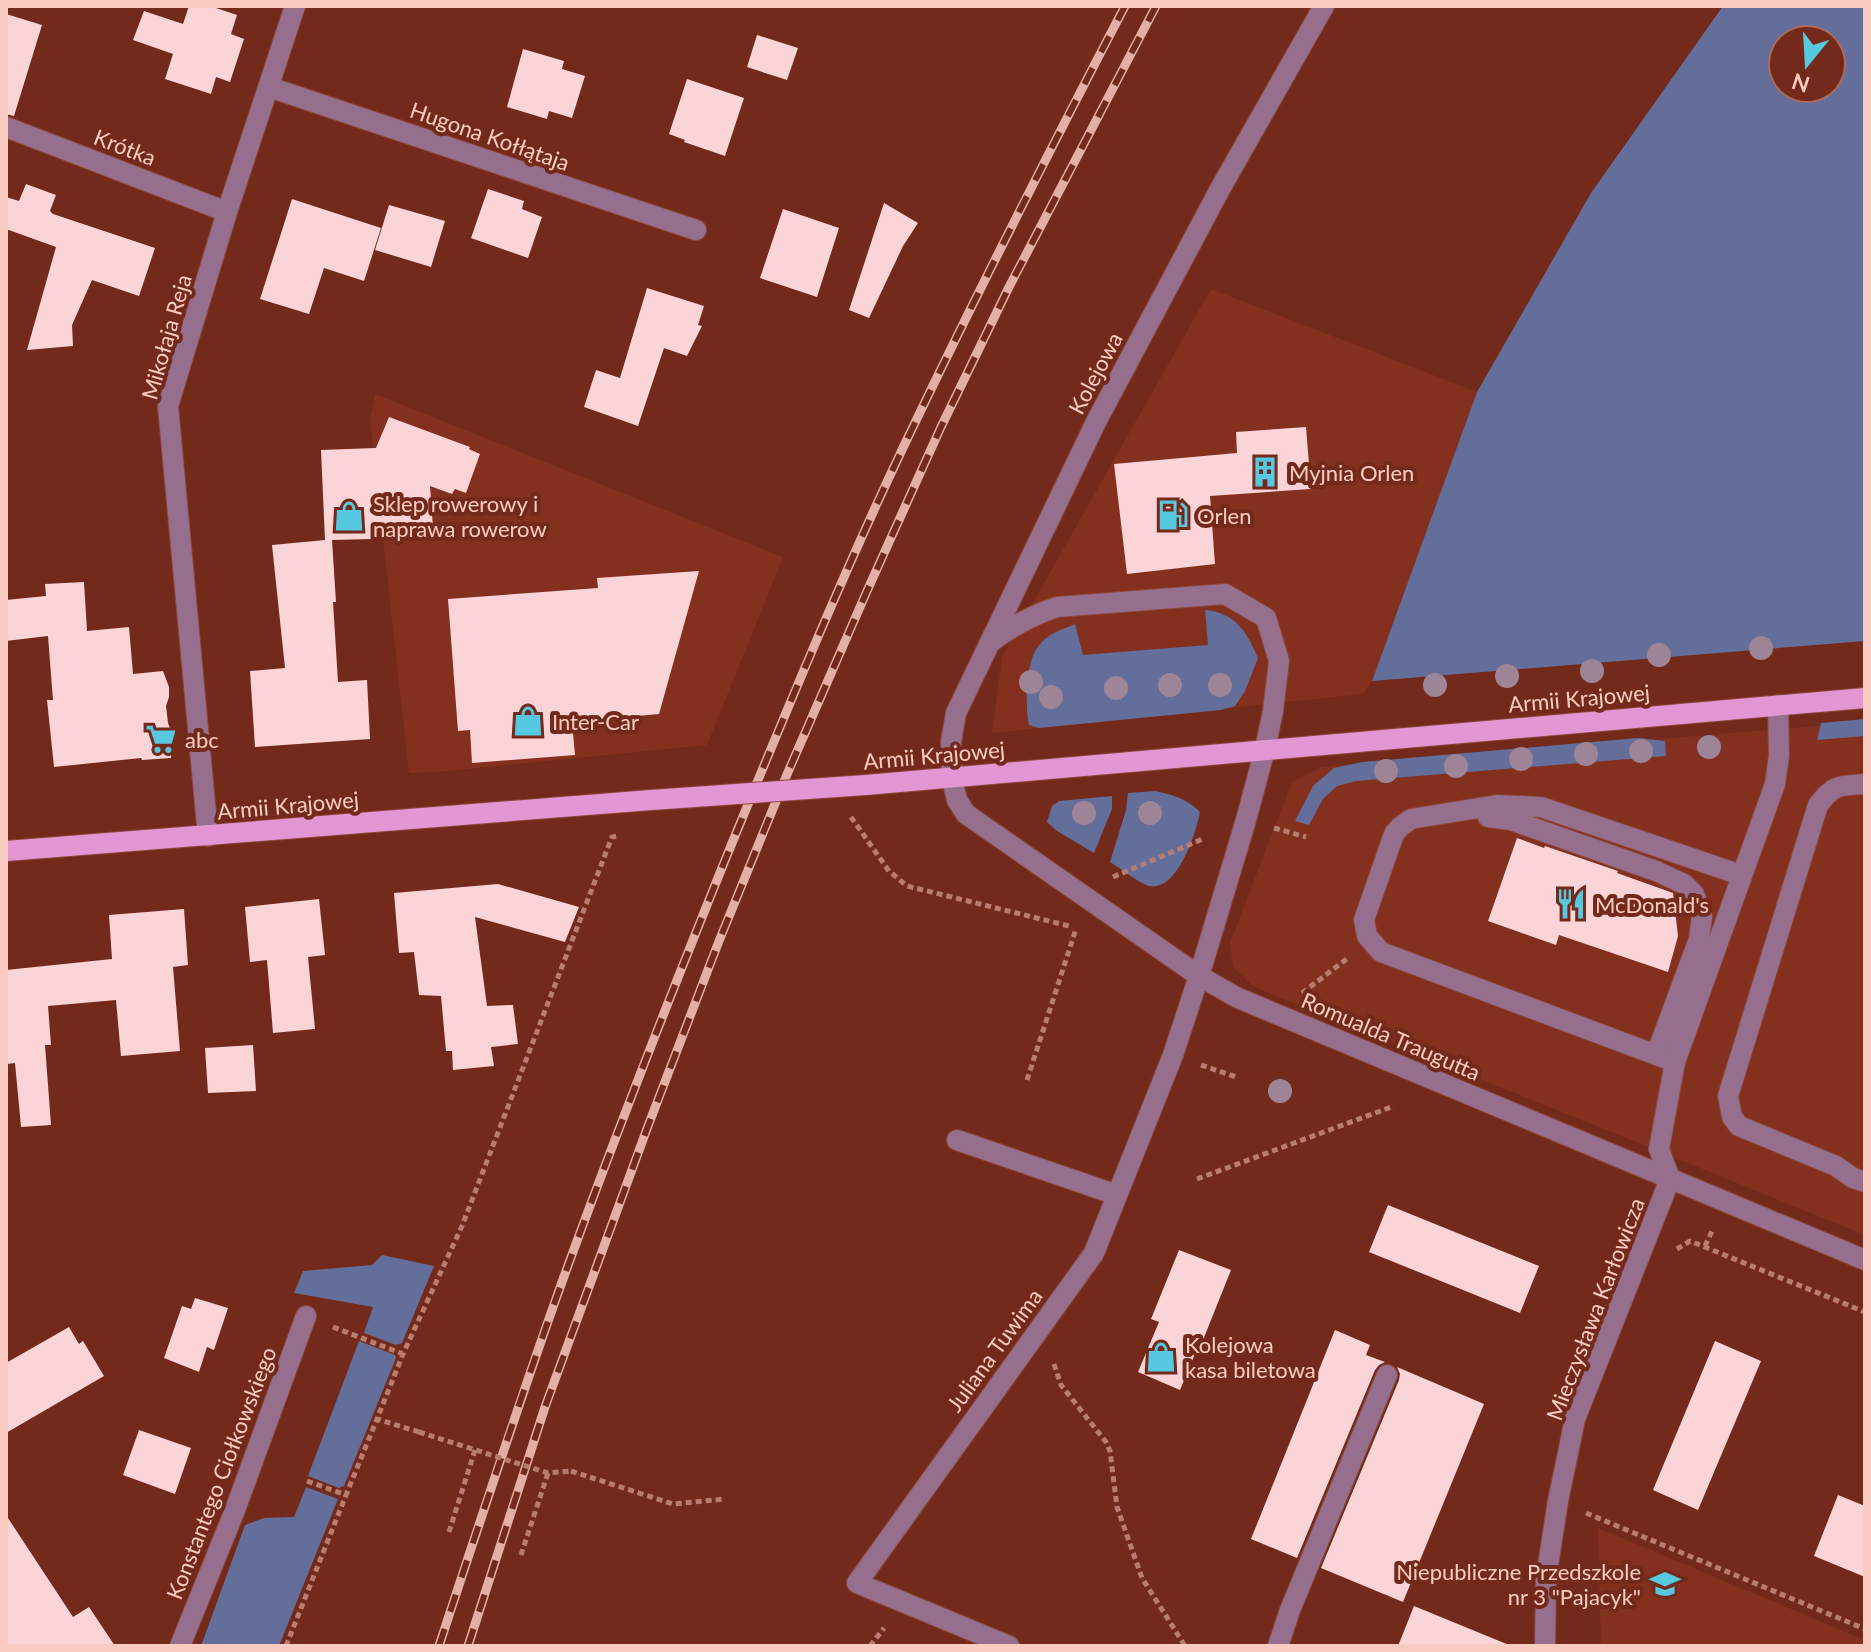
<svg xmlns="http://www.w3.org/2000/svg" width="1871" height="1652" font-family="Lato,sans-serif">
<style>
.built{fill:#83301f}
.green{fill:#646e9b;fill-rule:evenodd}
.building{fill:#fbd4d7}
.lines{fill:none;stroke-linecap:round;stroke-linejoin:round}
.minor-casing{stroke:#8c4738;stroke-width:22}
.major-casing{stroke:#8c4738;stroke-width:22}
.path{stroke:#b97d70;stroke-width:5;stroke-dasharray:6 4;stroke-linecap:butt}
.minor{stroke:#966f8e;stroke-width:20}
.major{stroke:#e395d4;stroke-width:20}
.rail-casing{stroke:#e2b0a4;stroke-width:9}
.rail{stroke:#742a1a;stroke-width:6;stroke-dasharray:18;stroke-linecap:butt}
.major-bridge-casing{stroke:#8c4738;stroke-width:22;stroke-linecap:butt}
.path-bridge{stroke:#b97d70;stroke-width:5;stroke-dasharray:6 4;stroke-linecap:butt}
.major-bridge{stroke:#e395d4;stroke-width:20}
.tree{fill:#9e8497}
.labels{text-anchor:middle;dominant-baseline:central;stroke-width:8;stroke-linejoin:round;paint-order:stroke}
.street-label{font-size:22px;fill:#faccc1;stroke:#742a1a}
.poi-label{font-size:22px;fill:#faccc1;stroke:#742a1a;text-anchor:start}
</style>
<rect width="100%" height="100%" fill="#742a1a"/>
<path class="built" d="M 1211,289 L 1477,392 L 1372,681 L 1363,694 L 992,733 L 1002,657 Z
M 375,394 L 783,557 L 707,745 L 437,772 L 409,773 L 370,420 Z
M 1865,722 L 1865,1235 L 1254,987 L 1233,967 L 1230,943 L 1292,782 L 1322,767 Z
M 1598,1528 L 1865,1640 L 1865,1646 L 1601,1646 Z"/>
<path class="green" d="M 1723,6 L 1865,6 L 1865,641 L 1372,681 L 1477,392 L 1591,193 ZM 1831,40 L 1831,88 L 1783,88 L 1783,40 Z
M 1205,610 C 1236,613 1246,631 1258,658 L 1245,691 L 1235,706 L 1221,710 L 1039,728 L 1029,725 C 1025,707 1026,663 1037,648 C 1046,634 1061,630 1075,624 L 1083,655 L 1208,645 Z
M 1865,719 L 1865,736 L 1817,740 L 1821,723 Z
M 1638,738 L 1665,741 L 1666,756 L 1356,781 L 1337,786 L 1323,799 L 1309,825 L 1295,821 L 1313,786 L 1334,768 L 1362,762 Z
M 1155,791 C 1173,795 1186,798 1200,812 C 1196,832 1178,892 1149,886 C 1139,883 1120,868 1110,862 L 1126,810 L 1128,793 Z
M 1112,796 L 1112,809 L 1094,853 L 1057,831 L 1047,822 L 1052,806 L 1059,801 Z
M 382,1255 L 434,1266 L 402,1343 L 396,1345 L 364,1333 L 373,1307 L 294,1293 L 303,1271 L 372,1265 Z
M 359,1341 L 395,1355 L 396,1358 L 344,1486 L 339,1488 L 308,1476 Z
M 306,1487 L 338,1499 L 279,1646 L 201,1646 L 245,1525 L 264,1518 L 294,1517 Z"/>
<path class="building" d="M 189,6 L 210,6 L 237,15 L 231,34 L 244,39 L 230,82 L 216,77 L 211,94 L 165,79 L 173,54 L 133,40 L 144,11 L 183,24 Z
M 6,14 L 42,25 L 14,116 L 6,114 Z
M 757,35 L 798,48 L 787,80 L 747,67 Z
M 523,49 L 564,61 L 562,69 L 585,76 L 572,118 L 549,111 L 547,119 L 507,107 Z
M 687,79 L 744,98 L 725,156 L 684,142 L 685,140 L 669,134 Z
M 26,184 L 56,195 L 50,211 L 53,214 L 155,248 L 139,296 L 92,280 L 72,325 L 73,346 L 27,350 L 56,247 L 6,229 L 6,197 L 19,201 Z
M 488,189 L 524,201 L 522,209 L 542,217 L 528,258 L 471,238 Z
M 292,199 L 381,228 L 364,281 L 324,268 L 309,314 L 260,299 Z
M 884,203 L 918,223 L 903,246 L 869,318 L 849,310 Z
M 389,205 L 445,221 L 431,267 L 375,250 Z
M 783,209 L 839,228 L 817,297 L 760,278 Z
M 647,288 L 704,306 L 698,325 L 702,326 L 687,356 L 664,348 L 638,426 L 584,407 L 596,370 L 620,378 Z
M 389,417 L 470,447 L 469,449 L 480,454 L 466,493 L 455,489 L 452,494 L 430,486 L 433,528 L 371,531 L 372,539 L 332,540 L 336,602 L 333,602 L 338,682 L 367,680 L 370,739 L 255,747 L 250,671 L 285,668 L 272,545 L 325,540 L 321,450 L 376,448 Z
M 1306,427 L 1311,489 L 1210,496 L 1215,564 L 1127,574 L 1114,464 L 1237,453 L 1236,432 Z
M 699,571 L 659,714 L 572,722 L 575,755 L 472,763 L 470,730 L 458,731 L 448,599 L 598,588 L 597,578 Z
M 84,582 L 87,631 L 129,627 L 133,674 L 163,671 L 169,687 L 169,697 L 166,706 L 168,723 L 173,737 L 171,758 L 142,760 L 141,758 L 54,767 L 47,700 L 53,700 L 48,636 L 6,641 L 6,600 L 46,596 L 45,584 Z
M 1517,838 L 1544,848 L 1545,846 L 1618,871 L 1617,873 L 1673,893 L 1678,936 L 1668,972 L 1559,935 L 1556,945 L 1488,921 Z
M 498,884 L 579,907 L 565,942 L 475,917 L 487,1006 L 513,1005 L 518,1044 L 491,1047 L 494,1066 L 453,1070 L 452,1051 L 446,1051 L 441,996 L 419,995 L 414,952 L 399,953 L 394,893 Z
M 319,899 L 325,955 L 308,957 L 315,1029 L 273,1033 L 267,960 L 250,962 L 245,907 Z
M 184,909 L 188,965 L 173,967 L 180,1051 L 121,1056 L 116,1000 L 48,1006 L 51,1045 L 45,1045 L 51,1125 L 21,1127 L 15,1063 L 6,1064 L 6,970 L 112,959 L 109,915 Z
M 253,1045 L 256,1091 L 208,1093 L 205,1048 Z
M 1388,1205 L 1539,1266 L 1520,1313 L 1369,1252 Z
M 1179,1250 L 1231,1270 L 1203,1340 L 1201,1339 L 1180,1390 L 1138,1372 L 1159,1322 L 1151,1319 Z
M 195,1298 L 228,1308 L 214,1350 L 207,1347 L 199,1372 L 164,1358 L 182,1306 L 191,1309 Z
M 69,1327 L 79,1344 L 83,1341 L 104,1376 L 6,1433 L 6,1363 Z
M 1335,1330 L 1370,1345 L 1366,1355 L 1385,1362 L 1379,1365 L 1375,1370 L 1297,1558 L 1251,1539 Z
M 1715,1341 L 1761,1361 L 1698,1510 L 1653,1490 Z
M 1397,1367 L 1484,1404 L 1403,1602 L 1321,1568 L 1399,1380 L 1400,1374 Z
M 139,1430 L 191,1448 L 175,1494 L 123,1475 Z
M 1838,1495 L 1865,1506 L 1865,1577 L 1814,1556 Z
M 6,1515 L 73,1617 L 89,1607 L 115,1646 L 6,1646 Z
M 1414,1606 L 1509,1645 L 1509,1646 L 1398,1646 Z"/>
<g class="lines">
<g class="minor-casing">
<path id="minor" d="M 1324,6 L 1220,189 L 1096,422 L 956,713 L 951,742 L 952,779 L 957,800 L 966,814 L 1199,976 L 1238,998 L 1865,1260
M 269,87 L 696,230
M 6,127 L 227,212
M 991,642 C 1012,626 1033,615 1057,607 L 1225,594 L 1266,618 L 1279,661 L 1273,711 L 1265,749 L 1246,820 L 1199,976 L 1173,1055 L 1094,1253 L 857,1583 L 1009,1646
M 1865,784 C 1840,786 1835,783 1818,805 L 1728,1096 L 1732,1117 L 1739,1126 L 1836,1166 L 1853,1178 L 1865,1182
M 1488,817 L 1511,820 L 1656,871 L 1684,884 L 1694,894 L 1702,916 L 1699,939 L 1656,1055
M 208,836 L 168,406 L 227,212 L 295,6
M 1675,1062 L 1381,952 L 1367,936 L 1364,920 L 1394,834 L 1400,827 L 1411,819 L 1497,805 L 1541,807 L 1741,875
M 957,1140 L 1117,1195
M 1670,1179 L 1659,1149 L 1675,1062 L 1775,784 L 1779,756 L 1778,705
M 180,1646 L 235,1510 L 306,1316
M 1278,1646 L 1290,1610 L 1387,1375
M 1545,1646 L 1546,1578 L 1558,1501 L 1575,1419 L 1670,1179"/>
</g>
<g class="major-casing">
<path id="major" d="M 866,785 L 1865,698
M 6,851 L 651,800"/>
</g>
<path class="path" d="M 851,817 L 889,871 L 907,886 L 1069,926
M 1274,828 L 1306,837
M 1113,877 L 1205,838
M 1302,993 L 1348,958
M 1201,1065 L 1236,1077
M 1027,1080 L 1076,929
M 1197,1179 L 1394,1106
M 1705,1246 L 1713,1229
M 1677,1249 L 1690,1241 L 1865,1312
M 333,1327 L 403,1354
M 1054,1364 L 1061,1385 L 1106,1442 L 1110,1451 L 1117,1507 L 1142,1578 L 1185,1646
M 419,1432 L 377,1419 L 403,1354 L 462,1226 L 612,837 L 618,836
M 571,1471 L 673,1504 L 725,1499
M 307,1481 L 346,1495 L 377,1419
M 1586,1513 L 1865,1629
M 449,1532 L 475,1450
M 521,1555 L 548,1473
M 286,1646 L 346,1495
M 870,1646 L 884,1628"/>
<use href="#minor" class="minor"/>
<use href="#major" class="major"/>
<g class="rail-casing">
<path id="rail" d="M 439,1646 C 479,1524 519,1402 562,1282 C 615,1136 672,991 730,848 C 788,707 846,566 912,429 C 980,287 1052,146 1125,6
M 468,1646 L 545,1407 L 648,1126 L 719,941 L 788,772 L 867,591 L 941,427 L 1009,287 L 1156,6"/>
</g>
<use href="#rail" class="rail"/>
<g class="major-bridge-casing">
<path id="major-bridge" d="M 651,800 L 866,785"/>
</g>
<path class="path-bridge" d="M 419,1432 L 548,1473 L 571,1471"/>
<use href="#major-bridge" class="major-bridge"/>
</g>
<g class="tree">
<circle cx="1761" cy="648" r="12"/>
<circle cx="1659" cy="655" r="12"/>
<circle cx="1592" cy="671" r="12"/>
<circle cx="1507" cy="676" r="12"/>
<circle cx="1031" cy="682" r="12"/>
<circle cx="1170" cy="685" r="12"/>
<circle cx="1220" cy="685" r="12"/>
<circle cx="1435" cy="685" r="12"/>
<circle cx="1116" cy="688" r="12"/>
<circle cx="1051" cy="697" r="12"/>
<circle cx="1709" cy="747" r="12"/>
<circle cx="1641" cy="751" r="12"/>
<circle cx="1586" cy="754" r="12"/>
<circle cx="1521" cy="759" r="12"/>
<circle cx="1456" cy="766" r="12"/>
<circle cx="1386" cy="771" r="12"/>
<circle cx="1084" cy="813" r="12"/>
<circle cx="1150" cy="813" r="12"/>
<circle cx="1280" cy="1091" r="12"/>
</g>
<defs>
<g id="building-bare" transform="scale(2.4)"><path d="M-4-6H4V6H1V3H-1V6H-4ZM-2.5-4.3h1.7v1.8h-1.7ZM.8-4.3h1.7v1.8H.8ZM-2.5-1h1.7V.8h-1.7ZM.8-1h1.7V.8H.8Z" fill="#56c9e1" stroke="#742a1a" stroke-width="2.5" paint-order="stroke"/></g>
<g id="fuel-bare" transform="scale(2.4)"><path d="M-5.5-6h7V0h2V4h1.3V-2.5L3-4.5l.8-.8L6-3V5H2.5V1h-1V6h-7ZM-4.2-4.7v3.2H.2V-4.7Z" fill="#56c9e1" stroke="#742a1a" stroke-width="2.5" paint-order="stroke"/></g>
<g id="shop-bare" transform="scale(2.4)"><path d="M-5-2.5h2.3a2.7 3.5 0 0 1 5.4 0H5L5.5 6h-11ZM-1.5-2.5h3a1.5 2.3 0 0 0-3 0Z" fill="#56c9e1" stroke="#742a1a" stroke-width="2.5" paint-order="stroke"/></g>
<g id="supermarket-bare" transform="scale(2.4)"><path d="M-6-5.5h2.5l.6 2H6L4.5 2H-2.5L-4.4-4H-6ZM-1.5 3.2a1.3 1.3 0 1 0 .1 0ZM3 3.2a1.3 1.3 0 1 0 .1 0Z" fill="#56c9e1" stroke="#742a1a" stroke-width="2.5" paint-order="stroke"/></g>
<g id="restaurant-bare" transform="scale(2.4)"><path d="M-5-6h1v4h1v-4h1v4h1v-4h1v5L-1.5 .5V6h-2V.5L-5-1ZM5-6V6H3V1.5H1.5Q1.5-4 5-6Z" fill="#56c9e1" stroke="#742a1a" stroke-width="2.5" paint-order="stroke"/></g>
<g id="school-bare" transform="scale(2.4)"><path d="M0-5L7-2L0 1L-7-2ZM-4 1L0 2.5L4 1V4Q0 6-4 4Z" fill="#56c9e1" stroke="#742a1a" stroke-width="2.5" paint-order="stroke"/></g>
</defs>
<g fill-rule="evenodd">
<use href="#building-bare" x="1265" y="472"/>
<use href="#fuel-bare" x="1173" y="515"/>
<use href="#shop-bare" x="349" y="516"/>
<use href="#shop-bare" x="528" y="721"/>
<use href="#supermarket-bare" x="161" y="739"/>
<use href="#restaurant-bare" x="1571" y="904"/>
<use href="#shop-bare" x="1161" y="1357"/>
<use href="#school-bare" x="1665" y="1584"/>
</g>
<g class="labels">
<g class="street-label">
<text transform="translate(490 136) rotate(19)">Hugona Kołłątaja</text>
<text transform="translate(125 147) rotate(21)">Krótka</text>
<text transform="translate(166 337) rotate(-74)">Mikołaja Reja</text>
<text transform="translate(1095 373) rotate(-62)">Kolejowa</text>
<text transform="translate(1579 698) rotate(-5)">Armii Krajowej</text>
<text transform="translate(934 755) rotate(-5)">Armii Krajowej</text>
<text transform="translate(288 805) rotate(-5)">Armii Krajowej</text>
<text transform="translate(1391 1036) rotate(23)">Romualda Traugutta</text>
<text transform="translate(1595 1309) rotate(-69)">Mieczysława Karłowicza</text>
<text transform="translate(994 1350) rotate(-54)">Juliana Tuwima</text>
<text transform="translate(221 1473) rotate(-69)">Konstantego Ciołkowskiego</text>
</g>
<g class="poi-label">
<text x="1289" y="472">Myjnia Orlen</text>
<text x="373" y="503">Sklep rowerowy i<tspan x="373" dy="25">naprawa rowerow</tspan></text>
<text x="1197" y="515">Orlen</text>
<text x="552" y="721">Inter-Car</text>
<text x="185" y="739">abc</text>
<text x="1595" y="904">McDonald's</text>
<text x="1185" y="1344">Kolejowa<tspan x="1185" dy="25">kasa biletowa</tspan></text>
<text x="1641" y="1571" text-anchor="end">Niepubliczne Przedszkole<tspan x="1641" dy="25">nr 3 "Pajacyk"</tspan></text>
</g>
</g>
<rect width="1871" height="1652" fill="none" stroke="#faccc1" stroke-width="16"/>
<g transform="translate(1807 64) rotate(198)"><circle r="38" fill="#742a1a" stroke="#aa6b5d" stroke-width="2"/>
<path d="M0-6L14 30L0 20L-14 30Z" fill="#56c9e1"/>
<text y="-12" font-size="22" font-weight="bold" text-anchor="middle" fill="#faccc1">N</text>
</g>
</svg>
